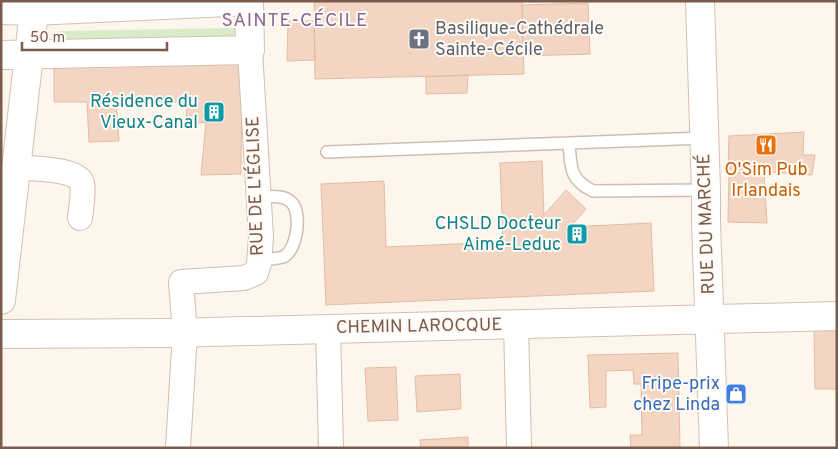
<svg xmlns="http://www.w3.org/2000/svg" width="838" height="449" font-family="Overpass,sans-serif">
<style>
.green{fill:#d8ecc9}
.building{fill:#f3d5c3;stroke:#e6bba3}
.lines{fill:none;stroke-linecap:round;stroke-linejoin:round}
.lane-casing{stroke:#d1beb0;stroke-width:14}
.street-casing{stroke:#d1beb0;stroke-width:26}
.secondary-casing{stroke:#d6c0b0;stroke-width:30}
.lane{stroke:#fff;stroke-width:11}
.street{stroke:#fff;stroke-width:24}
.secondary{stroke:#fff;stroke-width:28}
.labels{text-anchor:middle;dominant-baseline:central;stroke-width:4;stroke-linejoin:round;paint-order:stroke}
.worship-label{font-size:18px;fill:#5b616d;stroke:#fffaf3;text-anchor:start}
.culture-label{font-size:18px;fill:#0d838f;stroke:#fffaf3;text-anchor:end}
.food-label{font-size:18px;fill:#c56008;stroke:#fffaf3}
.street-label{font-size:18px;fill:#7a5c4d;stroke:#fffaf3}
.shop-label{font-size:18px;fill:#366cbe;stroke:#fffaf3;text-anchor:end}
.neighbourhood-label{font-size:19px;letter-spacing:1px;fill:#846695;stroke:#fffaf3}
</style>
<rect width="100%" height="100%" fill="#fdf6ec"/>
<path class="green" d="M 231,28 L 238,29 L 239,36 L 229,39 L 57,41 L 54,36 L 60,31 Z"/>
<path class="building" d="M 362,1 L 522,1 L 524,74 L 315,79 L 314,2 Z
M 588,3 L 590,54 L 523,56 L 522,5 Z
M 288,21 L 314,21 L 315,60 L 287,61 Z
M 54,58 L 242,61 L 241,174 L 201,175 L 206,122 L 186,125 L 187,103 L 116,99 L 119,141 L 89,142 L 87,102 L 54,102 Z
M 468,75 L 467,93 L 426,94 L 426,77 Z
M 804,132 L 803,155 L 815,155 L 812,175 L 728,169 L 729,136 Z
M 542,161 L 544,215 L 566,190 L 586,209 L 570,227 L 651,223 L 654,291 L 326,305 L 321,184 L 384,181 L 386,247 L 503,242 L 500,163 Z
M 729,172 L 764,173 L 767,223 L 728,222 Z
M 837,328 L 837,389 L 815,389 L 814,329 Z
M 678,353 L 680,448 L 631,448 L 630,435 L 642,435 L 641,384 L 634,384 L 633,370 L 606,371 L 606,407 L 590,408 L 588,355 Z
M 396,367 L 398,420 L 368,421 L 365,368 Z
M 460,374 L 461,409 L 417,412 L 415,376 Z
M 468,437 L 468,448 L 421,448 L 420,440 Z"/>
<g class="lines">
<g class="lane-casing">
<path id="lane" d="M 569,143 C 571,167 569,179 593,191 L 706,190
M 327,152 L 704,138
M 258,197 C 269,197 284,194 292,203 C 302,214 297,251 283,257 C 276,259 267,259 260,260"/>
</g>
<g class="street-casing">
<path id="street" d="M 16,167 C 31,169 77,168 82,183 C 84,191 81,210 80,218
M 516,324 L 519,448
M 328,329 L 331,448
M 178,448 L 185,333 L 181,282 L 244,278 L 256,273 L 259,264 L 261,237 L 250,50"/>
</g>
<g class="secondary-casing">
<path id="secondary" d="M 700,1 L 706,190 L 706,223 L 714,448
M 1,10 L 34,11 L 249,1
M 1,55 L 250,50 L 249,1
M 1,300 L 34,11
M 1,334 L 171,333 L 837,316"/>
</g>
<use href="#lane" class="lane"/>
<use href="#street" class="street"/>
<use href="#secondary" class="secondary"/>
</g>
<defs>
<g id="church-square" transform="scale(1.125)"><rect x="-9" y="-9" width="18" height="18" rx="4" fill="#6b7280" stroke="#fffaf3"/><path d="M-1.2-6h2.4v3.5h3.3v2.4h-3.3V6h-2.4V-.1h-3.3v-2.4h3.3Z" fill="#fff"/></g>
<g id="building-square" transform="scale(1.125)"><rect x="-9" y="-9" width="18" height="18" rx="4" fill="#0f9aa8" stroke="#fffaf3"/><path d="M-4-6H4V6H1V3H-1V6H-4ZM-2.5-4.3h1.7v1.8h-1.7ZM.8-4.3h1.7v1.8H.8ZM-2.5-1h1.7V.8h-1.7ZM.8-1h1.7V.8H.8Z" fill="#fff"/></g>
<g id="restaurant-square" transform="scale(1.125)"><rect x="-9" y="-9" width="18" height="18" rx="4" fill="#e8710a" stroke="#fffaf3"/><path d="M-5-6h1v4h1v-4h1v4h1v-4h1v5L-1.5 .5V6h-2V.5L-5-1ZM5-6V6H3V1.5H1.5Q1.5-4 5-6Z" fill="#fff"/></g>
<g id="shop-square" transform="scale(1.125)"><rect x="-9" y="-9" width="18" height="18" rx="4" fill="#3f7fe0" stroke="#fffaf3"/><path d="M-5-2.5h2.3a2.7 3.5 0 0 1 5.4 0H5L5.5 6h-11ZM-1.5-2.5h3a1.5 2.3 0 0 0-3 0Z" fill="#fff"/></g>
</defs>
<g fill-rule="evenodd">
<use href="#church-square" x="419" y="39"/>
<use href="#building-square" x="214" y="112"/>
<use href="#restaurant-square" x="766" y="145"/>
<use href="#building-square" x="577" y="234"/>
<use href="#shop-square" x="736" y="394"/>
</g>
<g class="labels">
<g class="worship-label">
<text x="435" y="29">Basilique-Cathédrale<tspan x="435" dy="21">Sainte-Cécile</tspan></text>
</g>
<g class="culture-label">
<text x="198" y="102">Résidence du<tspan x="198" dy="21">Vieux-Canal</tspan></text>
<text x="561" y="224">CHSLD Docteur<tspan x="561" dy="21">Aimé-Leduc</tspan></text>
</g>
<g class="food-label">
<text x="766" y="170">O'Sim Pub<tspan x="766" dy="21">Irlandais</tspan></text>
</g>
<g class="street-label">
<text transform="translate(256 186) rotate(-92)">RUE DE L'ÉGLISE</text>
<text transform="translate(707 224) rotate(-92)">RUE DU MARCHÉ</text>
<text transform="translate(419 327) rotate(-1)">CHEMIN LAROCQUE</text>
</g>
<g class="shop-label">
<text x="720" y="384">Fripe-prix<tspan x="720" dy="21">chez Linda</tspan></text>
</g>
<g class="neighbourhood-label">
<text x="295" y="21">SAINTE-CÉCILE</text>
</g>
</g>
<rect width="838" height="449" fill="none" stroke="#7a5c4d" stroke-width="5"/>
<path d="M22 42v8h145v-8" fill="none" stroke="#7a5c4d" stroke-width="2.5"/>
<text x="30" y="42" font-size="15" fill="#7a5c4d" stroke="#fffaf3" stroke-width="4" paint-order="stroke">50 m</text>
</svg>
